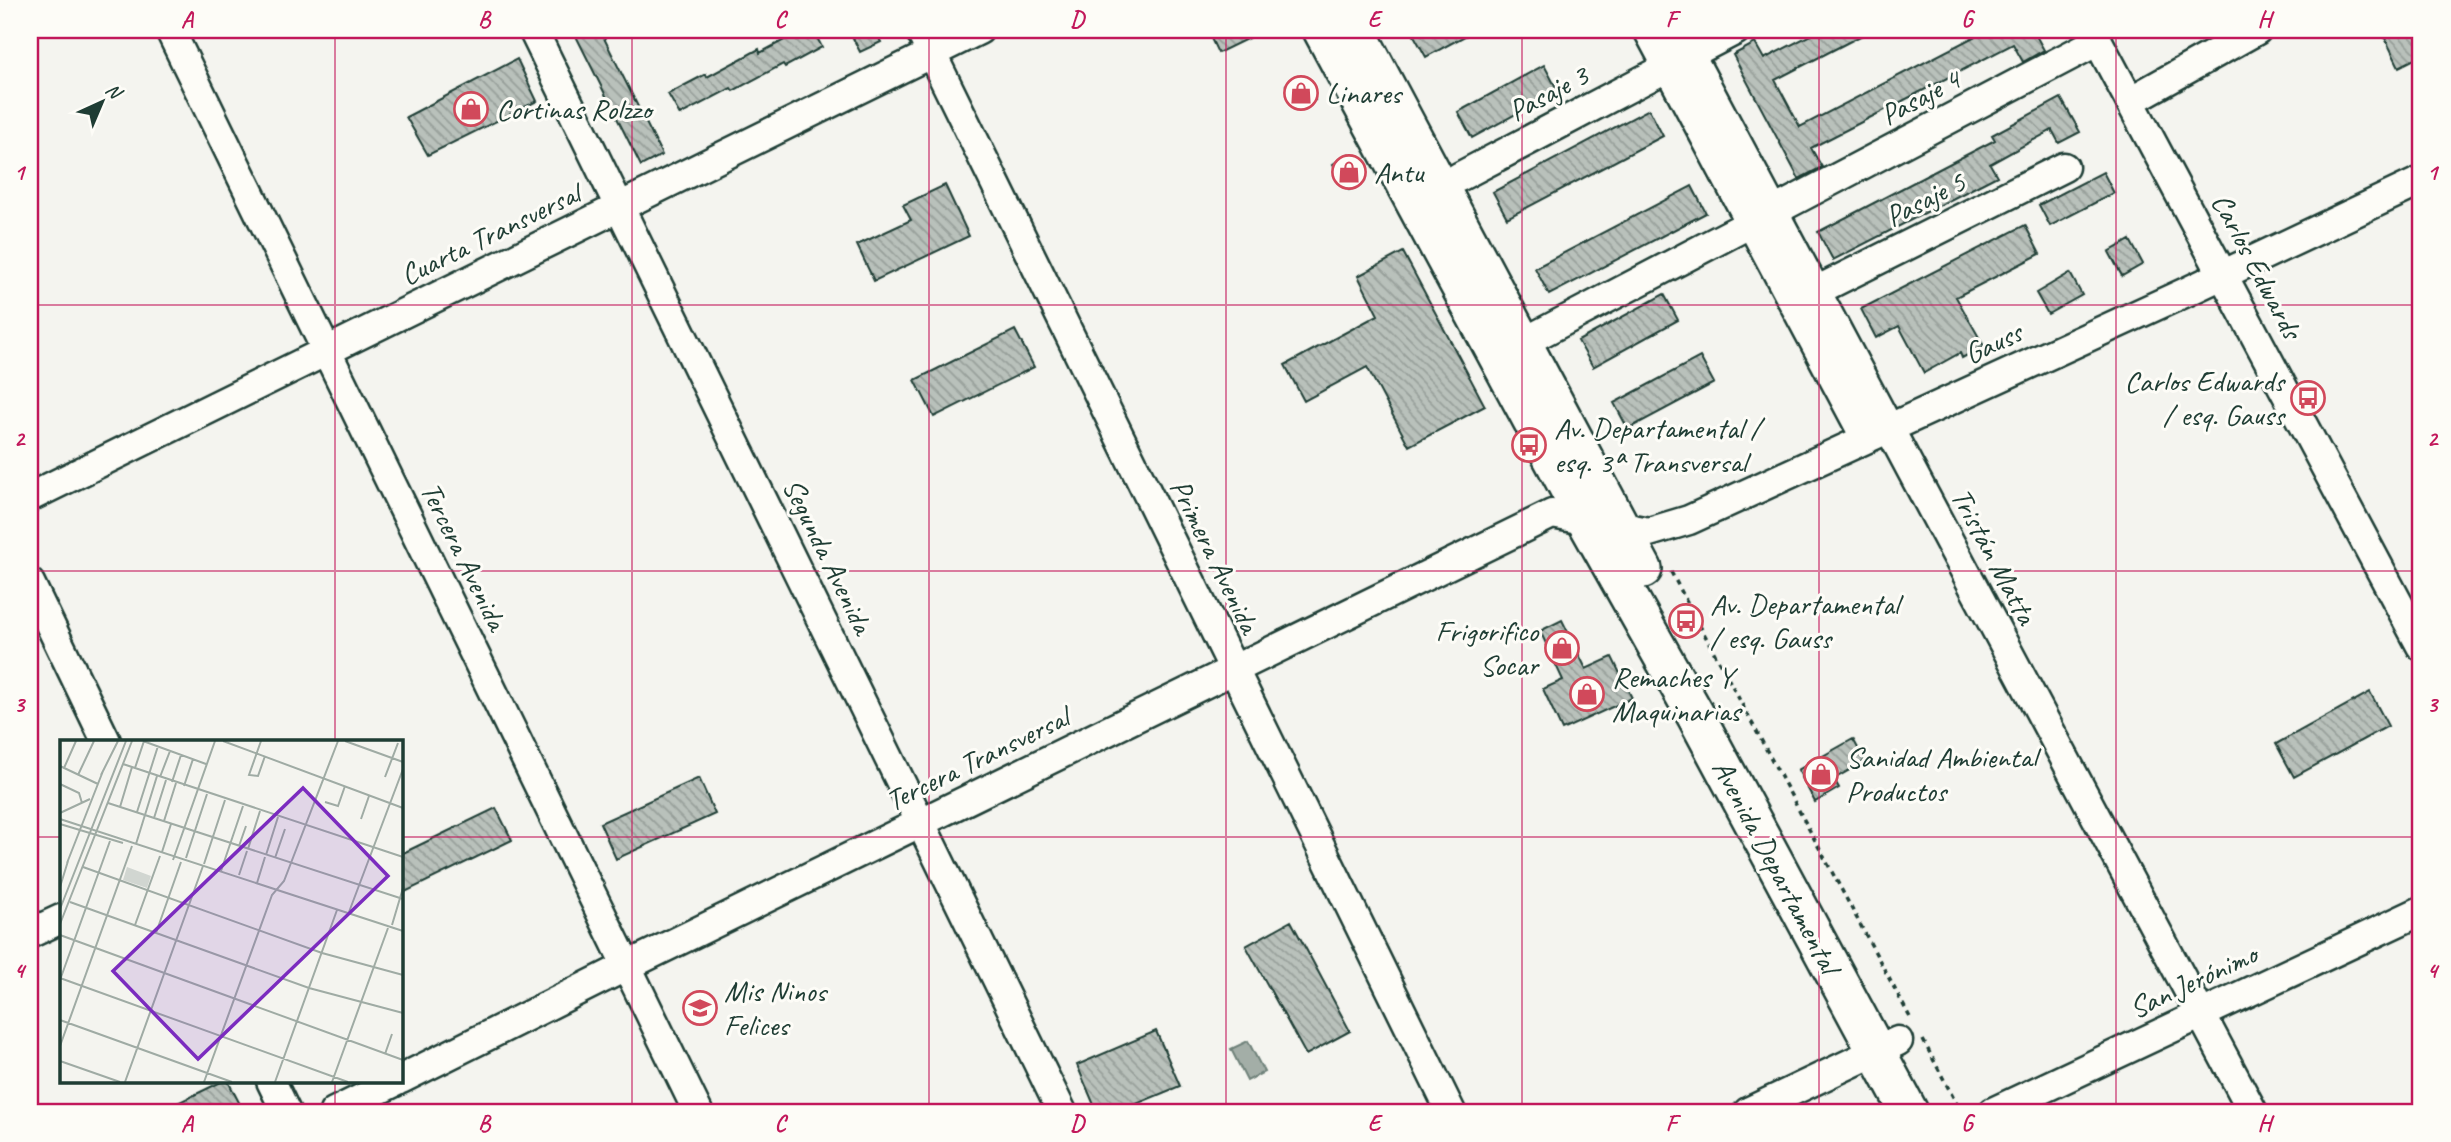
<svg xmlns="http://www.w3.org/2000/svg" width="2451" height="1142" font-family="Caveat,sans-serif">
<style>
.water{fill:#a3aea7;stroke:#6e8179;stroke-width:2}
.building{fill:url(#building-back-hatch);stroke:#1f3d34;stroke-width:2}
.lines{fill:none;stroke-linecap:round;stroke-linejoin:round}
.minor-casing{stroke:#1f3d34;stroke-width:33}
.major-casing{stroke:#1f3d34;stroke-width:42}
.path{stroke:#1f3d34;stroke-width:3.5;stroke-dasharray:5 5;stroke-linecap:butt}
.minor{stroke:#fdfcf7;stroke-width:28}
.major{stroke:#fdfcf7;stroke-width:37}
.grid{fill:none;stroke:#c2185b;stroke-width:2;stroke-opacity:0.55}
.labels{text-anchor:middle;dominant-baseline:central;stroke-width:6;stroke-linejoin:round;paint-order:stroke}
.poi-label{font-size:30px;fill:#1f3d34;stroke:#fdfcf7;text-anchor:start}
.street-label{font-size:30px;fill:#1f3d34;stroke:#fdfcf7}
.inset-road{fill:none;stroke:#9faba4;stroke-width:2}
.view{fill:#7b2cbf;fill-opacity:0.15;stroke:#7b2cbf;stroke-width:3.5}
.inset-edge{fill:none;stroke:#1f3d34;stroke-width:3.5}
.neatline{fill:none;stroke:#c2185b;stroke-width:2.5}
.grid-label{font-size:23px;text-anchor:middle;font-weight:bold;fill:#c2185b}
</style>
<defs>
<pattern id="building-back-hatch" width="6" height="6" patternUnits="userSpaceOnUse" patternTransform="scale(1.75)"><rect width="6" height="6" fill="#b9c1bb"/><path d="M-1 5l2 2M0 0l6 6M5-1l2 2" fill="none" stroke="#969e99"/></pattern>
</defs>
<rect width="100%" height="100%" fill="#f4f4ef"/>
<filter id="ink" filterUnits="userSpaceOnUse"><feTurbulence type="fractalNoise" baseFrequency=".0143" numOctaves="2"/><feDisplacementMap in="SourceGraphic" scale="14" xChannelSelector="R" yChannelSelector="G"/><feConvolveMatrix kernelMatrix="1 2 1 2 8 2 1 2 1" color-interpolation-filters="sRGB"/></filter>
<g filter="url(#ink)">
<path class="water" d="M 1248,1041 L 1264,1072 L 1247,1081 L 1231,1049 Z"/>
<path class="building" d="M 573,30 L 600,30 L 662,155 L 641,166 Z
M 803,30 L 813,30 L 822,47 L 785,67 L 783,64 L 733,91 L 731,88 L 680,115 L 668,94 L 706,74 L 707,77 L 759,49 L 760,53 Z
M 849,30 L 875,30 L 881,42 L 860,52 Z
M 1207,30 L 1265,30 L 1218,53 Z
M 1411,30 L 1476,30 L 1426,57 Z
M 1820,30 L 1872,30 L 1775,80 L 1800,127 L 1987,30 L 2039,30 L 2034,32 L 2044,50 L 2023,62 L 2013,44 L 1811,148 L 1822,167 L 1799,179 L 1733,55 L 1755,43 L 1764,59 Z
M 2381,30 L 2421,30 L 2421,56 L 2399,67 Z
M 517,59 L 537,101 L 428,155 L 406,117 Z
M 1544,65 L 1558,91 L 1472,138 L 1458,112 Z
M 1301,77 L 1315,100 L 1300,109 L 1286,85 Z
M 2061,98 L 2080,132 L 2059,143 L 2052,130 L 1990,164 L 1997,176 L 1833,260 L 1818,232 L 1995,140 L 1992,135 Z
M 1649,109 L 1663,136 L 1507,218 L 1493,192 Z
M 1349,154 L 1365,181 L 1349,190 L 1333,164 Z
M 2103,172 L 2114,193 L 2050,226 L 2039,205 Z
M 945,185 L 969,236 L 874,281 L 857,245 L 911,220 L 903,205 Z
M 1692,186 L 1706,213 L 1549,295 L 1535,268 Z
M 2025,225 L 2040,254 L 1956,297 L 1984,346 L 1962,358 L 1960,353 L 1924,373 L 1899,326 L 1876,338 L 1861,309 Z
M 2130,240 L 2143,264 L 2122,276 L 2109,252 Z
M 1403,252 L 1485,406 L 1409,446 L 1367,367 L 1304,401 L 1285,365 L 1378,315 L 1358,276 Z
M 2070,273 L 2082,295 L 2048,314 L 2036,293 Z
M 1664,294 L 1678,320 L 1593,367 L 1578,341 Z
M 1015,330 L 1034,367 L 934,417 L 915,380 Z
M 1700,357 L 1714,383 L 1628,429 L 1614,403 Z
M 1562,620 L 1586,669 L 1612,657 L 1632,698 L 1562,730 L 1543,689 L 1563,680 L 1540,631 Z
M 2370,692 L 2388,726 L 2294,777 L 2276,744 Z
M 1853,739 L 1865,761 L 1834,779 L 1839,788 L 1815,802 L 1798,770 Z
M 699,778 L 715,814 L 616,859 L 600,823 Z
M 496,808 L 512,840 L 401,894 L 401,854 Z
M 1291,921 L 1350,1031 L 1306,1055 L 1246,946 Z
M 1156,1031 L 1180,1086 L 1117,1112 L 1097,1112 L 1077,1065 Z
M 223,1081 L 228,1081 L 244,1112 L 159,1112 Z"/>
<g class="lines">
<g class="minor-casing">
<path id="minor" d="M 170,30 L 698,1112
M 533,30 L 1062,1112
M 920,30 L 1451,1112
M 1648,30 L 1866,439
M 1677,30 L 2253,1112
M 2092,30 L 2421,646
M 1690,54 L 1736,30
M 2130,101 L 2257,30
M 1459,177 L 1668,67
M 1774,211 L 2098,41
M 1816,291 L 2064,167
M 1524,342 L 1751,223
M 30,497 L 979,30
M 30,583 L 106,741
M 31,933 L 61,919
M 401,1079 L 627,966 L 1552,514 L 1649,532 L 1689,520 L 2184,293 L 2421,181
M 271,1081 L 286,1112
M 334,1112 L 397,1081
M 1748,1112 L 1898,1041
M 1993,1112 L 2421,911"/>
</g>
<g class="major-casing">
<path id="major" d="M 1322,30 L 1585,519 L 1696,716 L 1909,1112
M 1356,30 L 1643,569"/>
</g>
<path class="path" d="M 1671,572 L 1912,1021
M 1923,1040 L 1961,1112"/>
<use href="#minor" class="minor"/>
<use href="#major" class="major"/>
</g>
</g>
<path class="grid" d="M 335,30 L 335,741M 632,30 L 632,1112M 929,30 L 929,1112M 1226,30 L 1226,1112M 1522,30 L 1522,1112M 1819,30 L 1819,1112M 2116,30 L 2116,1112M 30,305 L 2421,305M 30,571 L 2421,571M 30,837 L 61,837M 401,837 L 2421,837M 335,1081 L 335,1112"/>
<defs>
<g id="shop-ring" transform="scale(1.75)"><circle r="9.5" fill="#fdfcf7" stroke="#d1495b" stroke-width="1.5"/><path d="M-5-2.5h2.3a2.7 3.5 0 0 1 5.4 0H5L5.5 6h-11ZM-1.5-2.5h3a1.5 2.3 0 0 0-3 0Z" fill="#d1495b"/></g>
<g id="bus-ring" transform="scale(1.75)"><circle r="9.5" fill="#fdfcf7" stroke="#d1495b" stroke-width="1.5"/><path d="M-5-6H5V4H4V6H2V4H-2V6H-4V4H-5ZM-3.5-4V0h7V-4ZM-3.5 1.2v1.5H-2V1.2ZM2 1.2v1.5H3.5V1.2Z" fill="#d1495b"/></g>
<g id="school-ring" transform="scale(1.75)"><circle r="9.5" fill="#fdfcf7" stroke="#d1495b" stroke-width="1.5"/><path d="M0-5L7-2L0 1L-7-2ZM-4 1L0 2.5L4 1V4Q0 6-4 4Z" fill="#d1495b"/></g>
</defs>
<g fill-rule="evenodd">
<use href="#shop-ring" x="1301" y="93"/>
<use href="#shop-ring" x="471" y="109"/>
<use href="#shop-ring" x="1349" y="172"/>
<use href="#bus-ring" x="2308" y="398"/>
<use href="#bus-ring" x="1529" y="445"/>
<use href="#bus-ring" x="1686" y="621"/>
<use href="#shop-ring" x="1562" y="648"/>
<use href="#shop-ring" x="1587" y="694"/>
<use href="#shop-ring" x="1821" y="774"/>
<use href="#school-ring" x="700" y="1008"/>
</g>
<g class="labels">
<g class="poi-label">
<text x="1326" y="93">Linares</text>
<text x="496" y="109">Cortinas Rolzzo</text>
<text x="1374" y="172">Antu</text>
<text x="2284" y="381" text-anchor="end">Carlos Edwards<tspan x="2284" dy="34">/ esq. Gauss</tspan></text>
<text x="1554" y="428">Av. Departamental /<tspan x="1554" dy="34">esq. 3ª Transversal</tspan></text>
<text x="1710" y="604">Av. Departamental<tspan x="1710" dy="34">/ esq. Gauss</tspan></text>
<text x="1538" y="631" text-anchor="end">Frigorifico<tspan x="1538" dy="34">Socar</tspan></text>
<text x="1612" y="677">Remaches Y<tspan x="1612" dy="34">Maquinarias</tspan></text>
<text x="1846" y="757">Sanidad Ambiental<tspan x="1846" dy="34">Productos</tspan></text>
<text x="724" y="991">Mis Ninos<tspan x="724" dy="34">Felices</tspan></text>
</g>
<g class="street-label">
<text transform="translate(1548 93) rotate(-28)">Pasaje 3</text>
<text transform="translate(1920 97) rotate(-28)">Pasaje 4</text>
<text transform="translate(1925 199) rotate(-27)">Pasaje 5</text>
<text transform="translate(490 234) rotate(-26)">Cuarta Transversal</text>
<text transform="translate(2257 266) rotate(62)">Carlos Edwards</text>
<text transform="translate(1993 343) rotate(-25)">Gauss</text>
<text transform="translate(464 556) rotate(64)">Tercera Avenida</text>
<text transform="translate(828 556) rotate(64)">Segunda Avenida</text>
<text transform="translate(1215 556) rotate(64)">Primera Avenida</text>
<text transform="translate(1994 556) rotate(62)">Tristán Matta</text>
<text transform="translate(977 759) rotate(-26)">Tercera Transversal</text>
<text transform="translate(1776 866) rotate(62)">Avenida Departamental</text>
<text transform="translate(2193 981) rotate(-25)">San Jerónimo</text>
</g>
</g>
<g transform="translate(60 740)">
<rect width="343" height="343" fill="#f4f4ef"/>
<path d="M 67,127 L 91,136 L 87,148 L 63,140 Z" fill="#d1d6d1"/>
<path class="inset-road" d="M 83,1 L 146,24M 163,1 L 343,68M 201,1 L 189,35 L 198,36 L 205,16M 285,1 L 343,22M 63,24 L 343,117M 0,26 L 38,44M 4,28 L 16,1M 75,28 L 84,1M 18,35 L 34,1M 41,35 L 58,1M 100,37 L 110,11M 325,37 L 338,3M 112,42 L 121,15M 0,44 L 19,53 L 22,63M 124,46 L 133,19M 265,62 L 278,66 L 285,46M 48,63 L 343,159M 60,67 L 72,27M 77,72 L 98,6M 0,73 L 30,59M 94,78 L 106,40M 0,79 L 343,191M 301,79 L 309,56M 104,81 L 116,43M 0,84 L 63,103M 76,104 L 97,36M 179,106 L 186,86M 188,109 L 200,71M 102,112 L 111,84M 206,115 L 218,77M 126,118 L 147,54M 215,118 L 225,89M 113,120 L 155,1M 7,123 L 43,31M 144,124 L 165,60M 23,127 L 262,213 L 343,235M 161,131 L 183,66M 179,135 L 187,111M 197,143 L 205,117M 0,147 L 8,121M 10,162 L 249,248 L 343,273M 0,169 L 66,1M 289,172 L 343,29M 0,184 L 72,1M 75,185 L 100,116M 332,185 L 343,148M 96,193 L 121,122M 0,195 L 343,320M 0,238 L 288,342M 0,240 L 50,101M 0,280 L 172,342M 0,306 L 72,106M 325,314 L 332,294M 0,321 L 60,342M 65,342 L 143,126M 144,342 L 212,155 L 224,141 L 278,1M 215,342 L 277,170M 272,342 L 328,188"/>
<path class="view" d="M 243,48 L 328,136 L 138,319 L 53,231 Z"/>
<rect width="343" height="343" class="inset-edge"/>
</g>
<rect width="2451" height="1142" fill="none" stroke="#fdfcf7" stroke-width="77"/>
<g transform="translate(102 102) rotate(44)" stroke="#fdfcf7" stroke-width="5" paint-order="stroke">
<path d="M0-5L12 26L0 18L-12 26Z" fill="#1f3d34"/>
<text y="-10" font-size="19" font-weight="bold" text-anchor="middle" fill="#1f3d34">N</text>
</g>
<rect x="38" y="38" width="2374" height="1066" class="neatline"/>
<g class="grid-label">
<text x="187" y="27">A</text>
<text x="484" y="27">B</text>
<text x="780" y="27">C</text>
<text x="1077" y="27">D</text>
<text x="1374" y="27">E</text>
<text x="1671" y="27">F</text>
<text x="1967" y="27">G</text>
<text x="2264" y="27">H</text>
<text x="19" y="180">1</text>
<text x="2432" y="180">1</text>
<text x="19" y="446">2</text>
<text x="2432" y="446">2</text>
<text x="19" y="712">3</text>
<text x="2432" y="712">3</text>
<text x="19" y="978">4</text>
<text x="2432" y="978">4</text>
<text x="187" y="1131">A</text>
<text x="484" y="1131">B</text>
<text x="780" y="1131">C</text>
<text x="1077" y="1131">D</text>
<text x="1374" y="1131">E</text>
<text x="1671" y="1131">F</text>
<text x="1967" y="1131">G</text>
<text x="2264" y="1131">H</text>
</g>
</svg>
